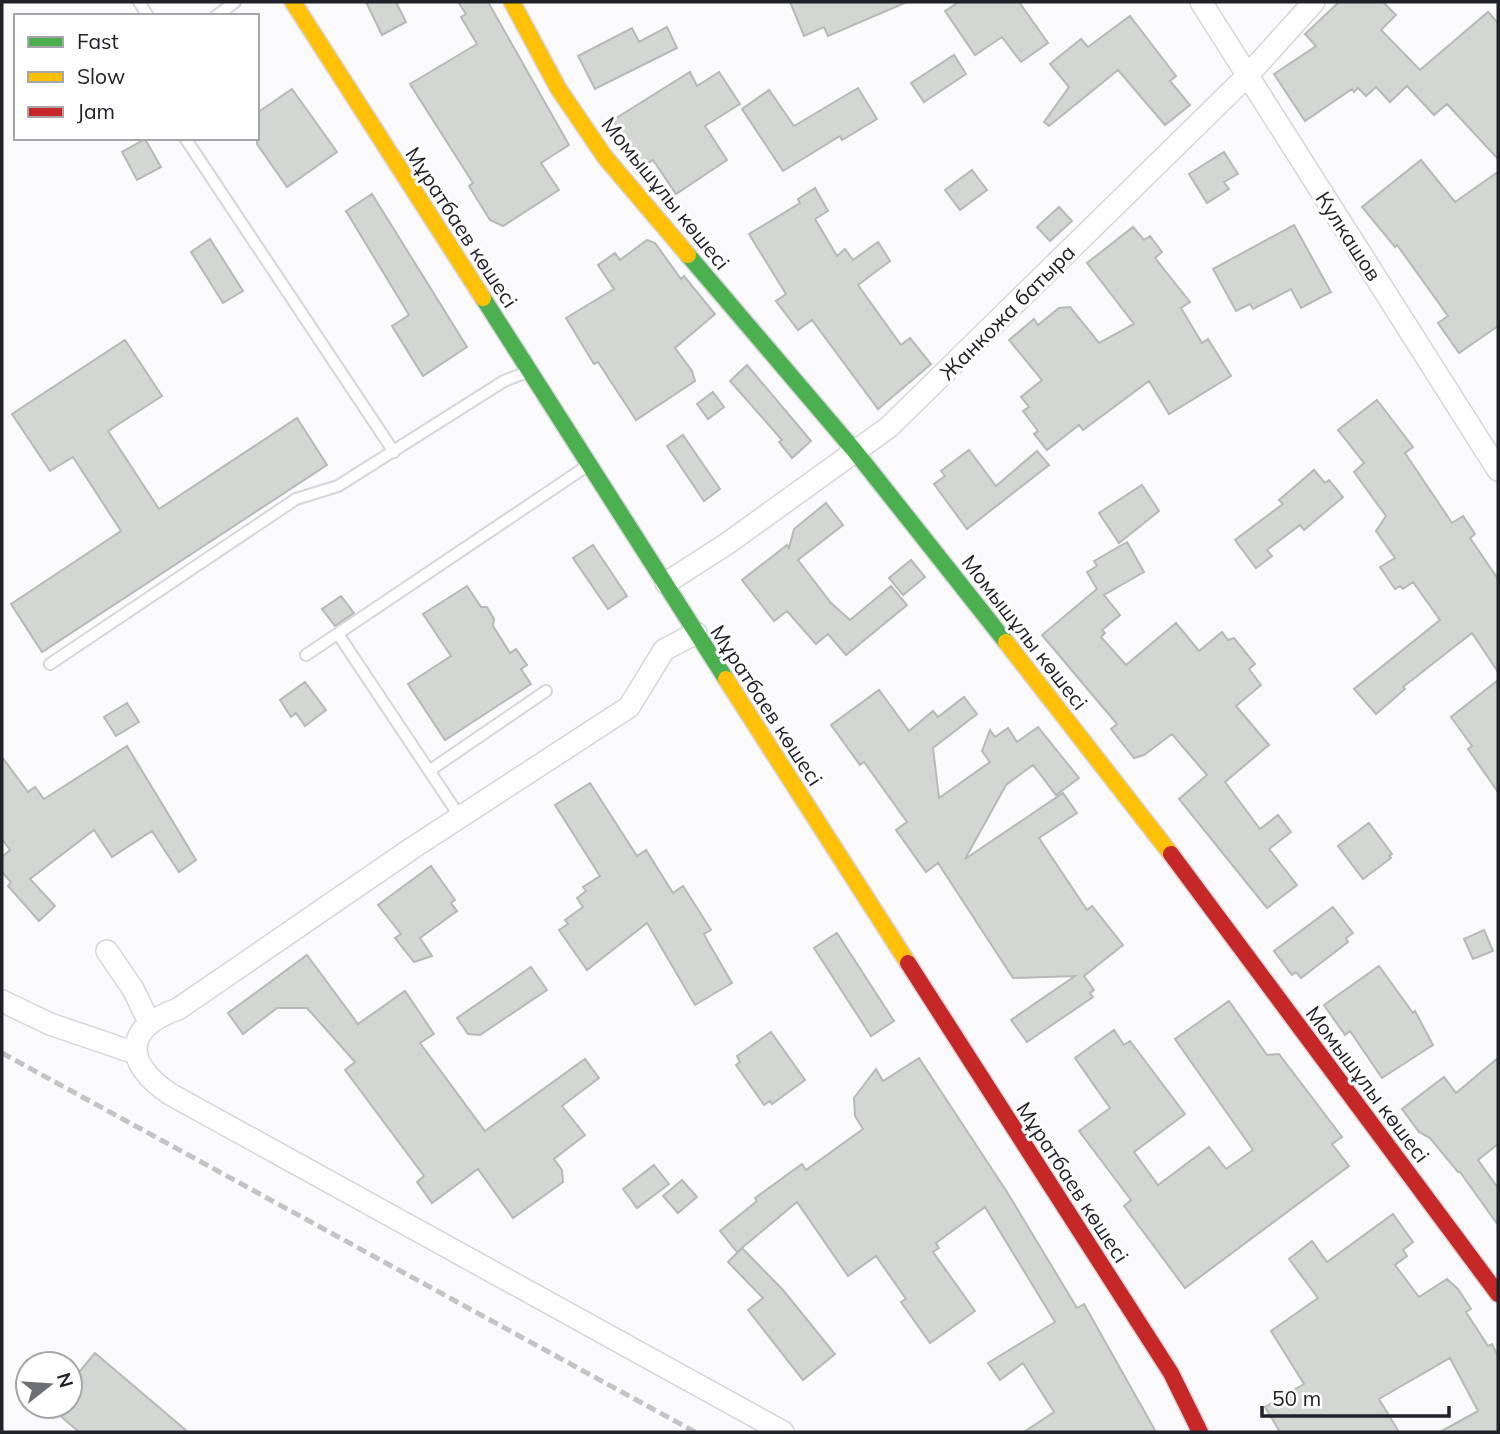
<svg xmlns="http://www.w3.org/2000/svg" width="1500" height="1434" font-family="Mulish,sans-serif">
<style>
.building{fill:#d4d6d4;stroke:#b6b9b6;stroke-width:2}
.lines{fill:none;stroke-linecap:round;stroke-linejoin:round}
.lane-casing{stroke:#d5d5db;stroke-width:14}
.street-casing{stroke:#d5d5db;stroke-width:24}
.fast-casing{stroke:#d5d5db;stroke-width:19}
.slow-casing{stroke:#d5d5db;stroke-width:19}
.jam-casing{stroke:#d5d5db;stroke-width:19}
.lane{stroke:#fefeff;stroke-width:10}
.street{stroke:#fefeff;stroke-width:21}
.fast{stroke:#4caf50;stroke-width:16}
.slow{stroke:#ffc107;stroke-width:16}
.jam{stroke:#c62828;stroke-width:16}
.rail{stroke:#c4c4c5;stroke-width:5;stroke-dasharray:10 5;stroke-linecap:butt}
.labels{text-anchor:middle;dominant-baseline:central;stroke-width:6;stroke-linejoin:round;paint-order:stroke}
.street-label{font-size:21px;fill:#21212a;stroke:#fff}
</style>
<rect width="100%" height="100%" fill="#fafafd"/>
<path class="building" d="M 366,2 L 396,2 L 406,22 L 382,35 Z
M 458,2 L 488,2 L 569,145 L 541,163 L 559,190 L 503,226 L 490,220 L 469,186 L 473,183 L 410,84 L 477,44 L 461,17 L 466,14 Z
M 790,2 L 907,2 L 828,36 L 824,27 L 804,36 Z
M 959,2 L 1019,2 L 1048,43 L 1021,62 L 1002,37 L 975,55 L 945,11 Z
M 1339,2 L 1383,2 L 1396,15 L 1381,30 L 1420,70 L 1488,12 L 1498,23 L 1498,159 L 1447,104 L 1434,115 L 1407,86 L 1390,102 L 1376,87 L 1366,96 L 1358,88 L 1354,92 L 1352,89 L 1305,121 L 1274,74 L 1316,46 L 1305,34 Z
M 1130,16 L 1176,76 L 1170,81 L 1190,105 L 1165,125 L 1118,70 L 1049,126 L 1044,122 L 1069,87 L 1050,64 L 1081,39 L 1088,47 Z
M 667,27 L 677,48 L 595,89 L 578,56 L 632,28 L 639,42 Z
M 954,55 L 966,74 L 924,102 L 911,83 Z
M 690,72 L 697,86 L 719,72 L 740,104 L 705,126 L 727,160 L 676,194 L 653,160 L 642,166 L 613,120 Z
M 858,88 L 877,119 L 842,140 L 840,136 L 783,171 L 742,109 L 769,90 L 794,126 Z
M 292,89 L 337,152 L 287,187 L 257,144 L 257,113 Z
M 145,139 L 161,167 L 137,180 L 122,152 Z
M 1224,152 L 1238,174 L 1224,182 L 1229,189 L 1207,203 L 1189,174 Z
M 1421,160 L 1455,202 L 1498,172 L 1498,326 L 1459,353 L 1438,323 L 1448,316 L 1397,245 L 1395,247 L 1362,207 Z
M 972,170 L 987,190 L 960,210 L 945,190 Z
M 815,188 L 828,211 L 815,219 L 837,256 L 845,249 L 853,260 L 878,242 L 890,261 L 858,285 L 901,345 L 910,338 L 931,364 L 878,409 L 812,320 L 798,330 L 776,301 L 786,294 L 749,234 L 800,203 L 798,199 Z
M 372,194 L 467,347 L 423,376 L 392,326 L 409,315 L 346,211 Z
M 1059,207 L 1072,221 L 1050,241 L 1037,227 Z
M 1294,225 L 1331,292 L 1301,308 L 1291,289 L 1253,309 L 1250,304 L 1236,311 L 1213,269 Z
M 1133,227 L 1144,240 L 1150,236 L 1162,252 L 1155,258 L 1190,302 L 1181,308 L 1202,343 L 1208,339 L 1231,376 L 1169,414 L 1149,381 L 1083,430 L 1079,425 L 1047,450 L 1034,434 L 1038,431 L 1023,411 L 1029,407 L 1021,397 L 1042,380 L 1009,340 L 1034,319 L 1038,325 L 1059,308 L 1070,307 L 1099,343 L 1134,324 L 1087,263 Z
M 210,239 L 243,291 L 223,303 L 191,252 Z
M 647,240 L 655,243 L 681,279 L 684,276 L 715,314 L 675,348 L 692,371 L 695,381 L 636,420 L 598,362 L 594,364 L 566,318 L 614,289 L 598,265 L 615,253 L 620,260 Z
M 125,340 L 162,396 L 108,431 L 159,509 L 297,418 L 327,465 L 42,652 L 11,604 L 121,531 L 73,457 L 50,471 L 12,414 Z
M 747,365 L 811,441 L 792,458 L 779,442 L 782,440 L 730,381 Z
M 713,392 L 724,407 L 708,419 L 697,404 Z
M 1377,400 L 1413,447 L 1405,453 L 1452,523 L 1463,516 L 1475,534 L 1470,538 L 1498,579 L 1498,672 L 1472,633 L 1403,687 L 1405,689 L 1376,714 L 1354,689 L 1440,620 L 1413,582 L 1403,589 L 1400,586 L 1395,589 L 1380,567 L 1395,558 L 1376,531 L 1386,516 L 1354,472 L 1364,463 L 1338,430 Z
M 683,435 L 720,489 L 704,501 L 667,446 Z
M 969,450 L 996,486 L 1037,451 L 1049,465 L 967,529 L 934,484 L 945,476 L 941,471 Z
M 1314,470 L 1325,483 L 1329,480 L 1343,497 L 1304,530 L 1300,525 L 1267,550 L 1272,556 L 1256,568 L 1235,540 L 1283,504 L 1279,500 Z
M 1142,485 L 1159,511 L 1119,543 L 1099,513 Z
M 826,503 L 843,525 L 798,560 L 831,603 L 850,620 L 891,586 L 907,605 L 846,655 L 828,634 L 816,644 L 787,611 L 774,621 L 742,580 L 787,545 L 789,548 L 794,529 Z
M 1127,542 L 1144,572 L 1104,595 L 1120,615 L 1102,630 L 1105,633 L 1101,637 L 1126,665 L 1176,623 L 1199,651 L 1222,632 L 1228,640 L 1234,638 L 1255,664 L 1249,669 L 1261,685 L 1236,706 L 1269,745 L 1225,782 L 1260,829 L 1278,815 L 1291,832 L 1269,849 L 1297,885 L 1267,908 L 1179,799 L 1207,775 L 1172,734 L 1144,755 L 1134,758 L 1111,729 L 1117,724 L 1042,635 L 1097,589 L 1087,572 L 1097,566 L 1094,561 Z
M 593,545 L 627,596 L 608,609 L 573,558 Z
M 911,560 L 925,577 L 903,595 L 889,578 Z
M 467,586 L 481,607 L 487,607 L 494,619 L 493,626 L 510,653 L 516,649 L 527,665 L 521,669 L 531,684 L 445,740 L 408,684 L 451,656 L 423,614 Z
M 341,596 L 354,613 L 335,626 L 322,609 Z
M 1498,680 L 1498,792 L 1468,749 L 1472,746 L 1451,717 Z
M 305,682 L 326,710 L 305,726 L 296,713 L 291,717 L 280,700 Z
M 879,690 L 909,731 L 933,711 L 938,717 L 964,697 L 977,714 L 933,748 L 939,798 L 990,762 L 982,751 L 990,730 L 995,737 L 1008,728 L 1017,742 L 1038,727 L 1079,778 L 1056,795 L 1033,765 L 1006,785 L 965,859 L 1063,793 L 1077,813 L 1039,838 L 1087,910 L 1092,906 L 1123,945 L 1084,976 L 1094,990 L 1090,993 L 1093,997 L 1027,1042 L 1011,1020 L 1075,976 L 1013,978 L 938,863 L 926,872 L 896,830 L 907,822 L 864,762 L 860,765 L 831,725 Z
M 127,703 L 139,722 L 116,736 L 104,717 Z
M 127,746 L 196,860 L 179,872 L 152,831 L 112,857 L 94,830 L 30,879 L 55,906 L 39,921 L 8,886 L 11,882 L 2,872 L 2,857 L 10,850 L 2,839 L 2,757 L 28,792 L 35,787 L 44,799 Z
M 590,783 L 637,856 L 646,850 L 673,893 L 683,886 L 711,930 L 704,934 L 707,940 L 732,983 L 695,1005 L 647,923 L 587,970 L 559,930 L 568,924 L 565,920 L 583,907 L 577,898 L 586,891 L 583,887 L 600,876 L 555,805 Z
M 1369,823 L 1392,854 L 1389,856 L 1391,858 L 1363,879 L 1338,846 Z
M 431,866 L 455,900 L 451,903 L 457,911 L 420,938 L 432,956 L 414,962 L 395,938 L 401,934 L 378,905 Z
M 1333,907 L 1353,933 L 1346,938 L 1348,942 L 1301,978 L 1296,972 L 1292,975 L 1274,951 Z
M 1484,930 L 1493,951 L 1473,959 L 1464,939 Z
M 837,933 L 894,1021 L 871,1036 L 814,948 Z
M 307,955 L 358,1024 L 405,991 L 434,1034 L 420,1043 L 485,1131 L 585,1059 L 599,1078 L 562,1106 L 585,1135 L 554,1159 L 562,1170 L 563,1182 L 513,1218 L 478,1169 L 432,1203 L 417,1182 L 424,1176 L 345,1070 L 355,1062 L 307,1008 L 277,1008 L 243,1034 L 228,1013 Z
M 1379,966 L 1413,1013 L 1415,1011 L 1433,1045 L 1382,1078 L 1350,1031 L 1345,1035 L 1324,1005 Z
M 531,967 L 547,990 L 480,1035 L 468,1034 L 457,1018 Z
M 1229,1001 L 1267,1055 L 1279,1054 L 1342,1137 L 1332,1144 L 1349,1166 L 1185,1288 L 1124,1206 L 1131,1200 L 1079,1131 L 1110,1108 L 1075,1058 L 1114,1030 L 1124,1045 L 1130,1041 L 1185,1114 L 1134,1152 L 1158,1185 L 1209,1147 L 1226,1169 L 1253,1150 L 1175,1039 Z
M 771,1032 L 805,1080 L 772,1104 L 770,1101 L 764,1105 L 736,1065 L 740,1062 L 737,1056 Z
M 919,1058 L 1007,1192 L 1077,1308 L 1084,1304 L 1156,1432 L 1024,1432 L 1054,1412 L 1023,1363 L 1000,1380 L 988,1363 L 1055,1322 L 985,1207 L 936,1243 L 939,1248 L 933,1252 L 975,1311 L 930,1343 L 901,1302 L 906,1299 L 876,1256 L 848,1276 L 797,1202 L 737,1252 L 720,1231 L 757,1201 L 755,1198 L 802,1164 L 806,1170 L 863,1129 L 855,1116 L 854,1098 L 876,1069 L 883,1081 Z
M 1498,1058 L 1498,1144 L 1478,1160 L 1498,1188 L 1498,1225 L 1460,1172 L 1458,1172 L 1430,1138 L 1419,1132 L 1402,1109 L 1444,1077 L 1456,1093 Z
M 654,1165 L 669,1184 L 637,1208 L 623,1189 Z
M 682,1180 L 697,1197 L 678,1213 L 663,1196 Z
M 1393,1214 L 1413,1242 L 1403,1250 L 1407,1256 L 1395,1265 L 1419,1297 L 1447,1279 L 1458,1289 L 1471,1309 L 1466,1312 L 1488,1346 L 1492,1344 L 1498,1356 L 1498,1432 L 1440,1432 L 1478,1411 L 1450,1358 L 1379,1399 L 1399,1432 L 1280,1432 L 1265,1407 L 1304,1384 L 1271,1331 L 1318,1298 L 1289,1259 L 1312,1241 L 1327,1262 Z
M 742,1248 L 783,1290 L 835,1354 L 803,1380 L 748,1310 L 763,1298 L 728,1262 Z
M 95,1353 L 188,1432 L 79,1432 L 49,1406 L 70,1406 L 70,1383 Z"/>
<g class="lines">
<g class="lane-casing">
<path id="lane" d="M 139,2 L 148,16
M 216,16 L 235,2
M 185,138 L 394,452
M 338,634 L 460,817
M 306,655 L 587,466
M 50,664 L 296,499 L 338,486 L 504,381 L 527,372
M 429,771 L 546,691"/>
</g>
<g class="street-casing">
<path id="street" d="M 1201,2 L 1498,470
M 666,583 L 728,543 L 889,427 L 1247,76 L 1314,2
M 696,633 L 664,650 L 629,707 L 414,847 L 178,1009 C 123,1028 124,1063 170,1094 L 783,1432
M 107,951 L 133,989 L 149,1022
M 2,1001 L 50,1024 L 135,1053"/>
</g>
<g class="fast-casing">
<path id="fast" d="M 688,255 L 854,450 L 1006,642
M 483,298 L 726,679"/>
</g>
<g class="slow-casing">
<path id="slow" d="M 293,2 L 483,298
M 512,2 L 558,88 L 605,157 L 688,255
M 1006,642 L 1171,854
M 726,679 L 908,963"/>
</g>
<g class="jam-casing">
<path id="jam" d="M 1171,854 L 1498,1294
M 908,963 L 1171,1373 L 1200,1432"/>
</g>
<use href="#lane" class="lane"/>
<use href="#street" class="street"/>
<use href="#fast" class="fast"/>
<use href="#slow" class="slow"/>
<use href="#jam" class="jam"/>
<path class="rail" d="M 2,1053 L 695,1432"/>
</g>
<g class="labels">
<g class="street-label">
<text transform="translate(666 193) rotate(51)">Момышұлы көшесі</text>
<text transform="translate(462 227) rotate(57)">Мұратбаев көшесі</text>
<text transform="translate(1349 236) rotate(57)">Кулкашов</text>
<text transform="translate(1007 312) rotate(-45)">Жанкожа батыра</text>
<text transform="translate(1025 632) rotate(52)">Момышұлы көшесі</text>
<text transform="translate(767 705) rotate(57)">Мұратбаев көшесі</text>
<text transform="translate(1368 1084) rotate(53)">Момышұлы көшесі</text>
<text transform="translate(1073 1182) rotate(57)">Мұратбаев көшесі</text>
</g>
</g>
<rect width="1500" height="1434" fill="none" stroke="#21212a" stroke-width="7"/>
<rect x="14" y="14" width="245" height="126" fill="#ffffff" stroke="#a6a6aa" stroke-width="2"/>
<rect x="28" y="37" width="35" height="10" fill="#4caf50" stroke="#a6a6aa" stroke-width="2"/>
<text x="77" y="49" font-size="21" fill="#21212a">Fast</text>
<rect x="28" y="72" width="35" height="10" fill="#ffc107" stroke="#a6a6aa" stroke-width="2"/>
<text x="77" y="84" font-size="21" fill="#21212a">Slow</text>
<rect x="28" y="107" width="35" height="10" fill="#c62828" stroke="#a6a6aa" stroke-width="2"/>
<text x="77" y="119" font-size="21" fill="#21212a">Jam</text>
<g transform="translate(49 1385) rotate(73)"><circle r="33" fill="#ffffff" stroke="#a6a6aa" stroke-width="2"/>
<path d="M0-5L12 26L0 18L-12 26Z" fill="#6d6d74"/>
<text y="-10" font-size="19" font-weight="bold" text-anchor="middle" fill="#21212a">N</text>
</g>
<path d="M1262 1406v10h187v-10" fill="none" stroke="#21212a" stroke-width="3.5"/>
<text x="1272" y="1406" font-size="21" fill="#21212a" stroke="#ffffff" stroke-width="5" paint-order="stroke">50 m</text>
</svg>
